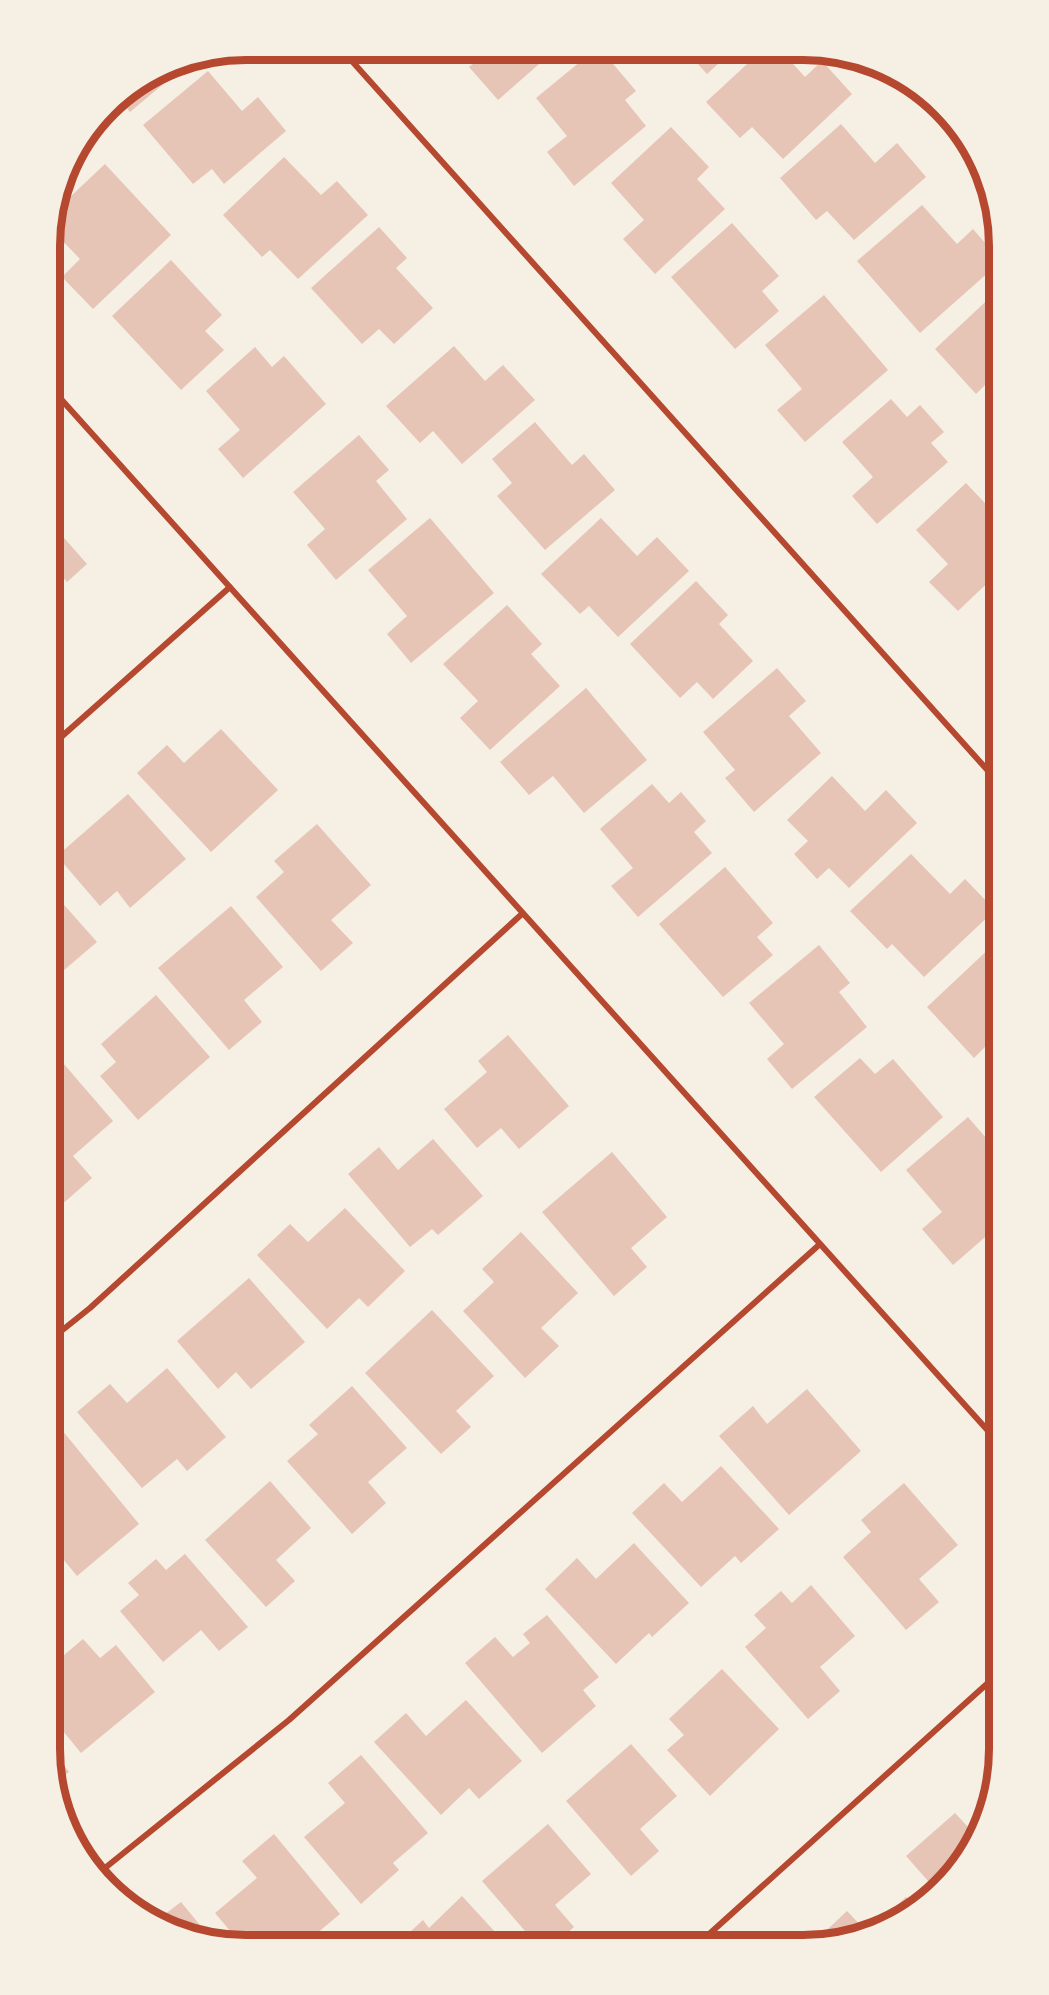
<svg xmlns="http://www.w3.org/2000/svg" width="1049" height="1995" font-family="'Golos Text',sans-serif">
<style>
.building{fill:#e6c5b7}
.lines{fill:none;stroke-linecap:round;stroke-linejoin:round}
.minor{stroke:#b5482f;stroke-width:6}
.rim{fill:none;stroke:#b5482f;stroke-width:8}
</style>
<rect width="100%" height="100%" fill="#f6efe4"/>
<path class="building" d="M 488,51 L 554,51 L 498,100 L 469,67 Z
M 592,52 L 603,52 L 636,91 L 625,100 L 646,126 L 574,186 L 547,152 L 567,136 L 536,98 Z
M 687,52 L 697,52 L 730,53 L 707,74 Z
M 759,53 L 783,53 L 805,77 L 822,61 L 852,94 L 783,159 L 752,127 L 740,138 L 706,102 Z
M 192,60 L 130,112 L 118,97 L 171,64 Z
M 208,71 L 242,111 L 258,97 L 286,131 L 224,184 L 212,169 L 193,184 L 143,125 Z
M 841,124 L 875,163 L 897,143 L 926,177 L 854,240 L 827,211 L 816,220 L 780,178 Z
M 671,127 L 709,167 L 697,179 L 725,209 L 655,274 L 623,239 L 644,220 L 611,183 Z
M 76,151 L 81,158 L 66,171 L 70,159 Z
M 284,157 L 321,195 L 337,181 L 368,215 L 298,279 L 270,250 L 262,257 L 223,215 Z
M 105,164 L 171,235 L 93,309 L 62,277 L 80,259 L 51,229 L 51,221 L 53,213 Z
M 922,205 L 957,244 L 973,229 L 999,259 L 999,263 L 920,333 L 857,261 Z
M 732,223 L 779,276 L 762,291 L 779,311 L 735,349 L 671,277 Z
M 379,227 L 407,258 L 396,268 L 433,308 L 394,344 L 379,329 L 362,344 L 311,288 Z
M 171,260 L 222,315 L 205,331 L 224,350 L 181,390 L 112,316 Z
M 997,291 L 999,293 L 999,400 L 985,385 L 976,394 L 935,349 Z
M 824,295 L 888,370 L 805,442 L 777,410 L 802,389 L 765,345 Z
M 454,346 L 485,381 L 503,365 L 535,400 L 462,464 L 433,431 L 420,443 L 386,406 Z
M 255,347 L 272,367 L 284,356 L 326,404 L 243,478 L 218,449 L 240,430 L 206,391 Z
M 891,399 L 907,417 L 920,405 L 944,432 L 931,443 L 948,462 L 877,524 L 852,496 L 873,477 L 842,442 Z
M 535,422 L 572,465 L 584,454 L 615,490 L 545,550 L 497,496 L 512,483 L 492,459 Z
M 359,435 L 389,470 L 376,481 L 407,519 L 336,580 L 307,545 L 325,529 L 293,492 Z
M 966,483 L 999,518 L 999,572 L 958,611 L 929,582 L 948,564 L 916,530 Z
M 430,518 L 494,593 L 411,663 L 387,634 L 407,616 L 368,570 Z
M 601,518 L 637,556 L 657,537 L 689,571 L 618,637 L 589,606 L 580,614 L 541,574 Z
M 51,523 L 87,564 L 67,582 L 58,572 L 51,579 Z
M 696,581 L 728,615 L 719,624 L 753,661 L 713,699 L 697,682 L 680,698 L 630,644 Z
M 51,605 L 58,613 L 51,620 Z
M 507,605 L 542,644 L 531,654 L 560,686 L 490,750 L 460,718 L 478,701 L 443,664 Z
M 999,607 L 999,623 L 992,615 Z
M 777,668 L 806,701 L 789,716 L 821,753 L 754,812 L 725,778 L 735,770 L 703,732 Z
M 586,688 L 647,760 L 584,813 L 553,776 L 529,795 L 500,762 Z
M 221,729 L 278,790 L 211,852 L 137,773 L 167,745 L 184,763 Z
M 832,776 L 865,811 L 886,790 L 917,823 L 849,888 L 829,868 L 817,879 L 794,854 L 808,841 L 787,820 Z
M 652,784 L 669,803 L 681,792 L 706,821 L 694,832 L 712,853 L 638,917 L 611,886 L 633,868 L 600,829 Z
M 128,794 L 186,859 L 130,908 L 117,891 L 100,906 L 57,856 Z
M 317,824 L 371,885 L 331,920 L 353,943 L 321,971 L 256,897 L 284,872 L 274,861 Z
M 911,854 L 950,894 L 965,879 L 995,910 L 924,977 L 892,944 L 887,949 L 850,911 Z
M 725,867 L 773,923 L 757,937 L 773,955 L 723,997 L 659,924 Z
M 50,889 L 97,942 L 50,982 Z
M 231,906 L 283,967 L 244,1000 L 262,1022 L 229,1050 L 158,968 Z
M 819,945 L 850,983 L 839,992 L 867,1027 L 792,1089 L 767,1059 L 784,1044 L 749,1003 Z
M 993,945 L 999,951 L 999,1062 L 985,1047 L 974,1058 L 927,1007 Z
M 156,995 L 210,1057 L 138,1120 L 100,1076 L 116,1062 L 101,1044 Z
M 508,1035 L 569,1106 L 519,1149 L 501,1128 L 477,1148 L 444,1109 L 487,1072 L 478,1061 Z
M 57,1056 L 113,1121 L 73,1156 L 92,1178 L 59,1207 L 50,1197 L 50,1062 Z
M 860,1058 L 875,1074 L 893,1059 L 943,1117 L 881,1172 L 814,1097 Z
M 968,1117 L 999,1153 L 999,1169 L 996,1171 L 999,1175 L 999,1225 L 953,1265 L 922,1229 L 942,1212 L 906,1170 Z
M 433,1139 L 483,1196 L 438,1235 L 432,1229 L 410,1247 L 348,1174 L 379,1147 L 398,1170 Z
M 612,1152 L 667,1217 L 631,1248 L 647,1267 L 614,1296 L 542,1212 Z
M 345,1208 L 405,1271 L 368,1307 L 359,1298 L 327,1329 L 257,1255 L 290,1224 L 308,1242 Z
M 521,1232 L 578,1293 L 541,1328 L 559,1346 L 525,1378 L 463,1311 L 494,1282 L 482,1269 Z
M 999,1250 L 999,1274 L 987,1260 Z
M 249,1278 L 305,1342 L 251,1389 L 236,1372 L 218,1389 L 177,1341 Z
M 432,1310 L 494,1376 L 456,1411 L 471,1427 L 441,1454 L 365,1373 Z
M 167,1368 L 226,1437 L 187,1471 L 177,1459 L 142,1488 L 77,1412 L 110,1384 L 127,1403 Z
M 352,1386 L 407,1448 L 368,1482 L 386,1503 L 352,1534 L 287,1461 L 318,1434 L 309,1425 Z
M 807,1389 L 861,1451 L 789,1515 L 719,1436 L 753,1406 L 767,1424 Z
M 57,1424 L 139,1524 L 77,1576 L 58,1553 L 50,1560 L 50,1431 Z
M 721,1466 L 779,1529 L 741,1563 L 735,1556 L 701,1587 L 632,1513 L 664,1483 L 682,1502 Z
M 270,1481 L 311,1528 L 276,1560 L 295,1581 L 266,1607 L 205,1540 Z
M 904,1483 L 958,1545 L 919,1579 L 939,1602 L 906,1630 L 843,1557 L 871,1532 L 861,1520 Z
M 634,1543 L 689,1603 L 652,1637 L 649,1633 L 616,1664 L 545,1589 L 577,1558 L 596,1579 Z
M 185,1554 L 248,1627 L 219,1651 L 201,1630 L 163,1662 L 120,1611 L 139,1595 L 128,1583 L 156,1559 L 166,1570 Z
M 811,1585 L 855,1636 L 820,1667 L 840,1691 L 808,1719 L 745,1647 L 766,1628 L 754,1615 L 781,1591 L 792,1603 Z
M 547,1615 L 599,1677 L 583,1690 L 596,1706 L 542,1753 L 465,1663 L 495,1637 L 513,1657 L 530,1643 L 523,1634 Z
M 83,1639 L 100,1658 L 116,1645 L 155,1692 L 81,1753 L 50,1715 L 50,1667 Z
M 722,1669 L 779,1729 L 710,1796 L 667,1750 L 684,1735 L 669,1719 Z
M 466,1700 L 522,1761 L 479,1799 L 469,1788 L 441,1815 L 374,1742 L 406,1713 L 426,1736 Z
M 631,1744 L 677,1796 L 640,1829 L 659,1851 L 631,1876 L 566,1801 Z
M 50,1748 L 69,1772 L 55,1783 L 50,1749 Z
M 361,1755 L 428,1833 L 393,1863 L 399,1870 L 361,1904 L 304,1837 L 345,1803 L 328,1783 Z
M 988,1809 L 985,1824 L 959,1869 L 936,1890 L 906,1856 L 955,1813 L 968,1827 Z
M 548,1824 L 591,1874 L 555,1905 L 574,1927 L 554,1945 L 537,1945 L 482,1881 Z
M 274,1834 L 340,1914 L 304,1944 L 241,1944 L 215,1913 L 257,1878 L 242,1861 Z
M 462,1896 L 507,1945 L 397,1944 L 423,1920 L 429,1928 Z
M 906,1897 L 917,1908 L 913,1912 L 866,1935 L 812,1944 L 847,1911 L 868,1933 Z
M 181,1902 L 214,1942 L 170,1930 L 156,1921 Z"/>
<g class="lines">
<path class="minor" d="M 342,50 L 999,783
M 51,388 L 999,1443
M 51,746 L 230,587
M 50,1340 L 90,1308 L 523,913
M 100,1872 L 289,1720 L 820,1244
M 697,1945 L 999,1673"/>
</g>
<path d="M0 0H1049V1995H0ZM246 60H803A186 186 0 0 1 989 246V1749A186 186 0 0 1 803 1935H246A186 186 0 0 1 60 1749V246A186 186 0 0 1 246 60Z" fill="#f6efe4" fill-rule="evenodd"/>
<path class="rim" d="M246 60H803A186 186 0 0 1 989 246V1749A186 186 0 0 1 803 1935H246A186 186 0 0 1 60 1749V246A186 186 0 0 1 246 60Z"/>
</svg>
